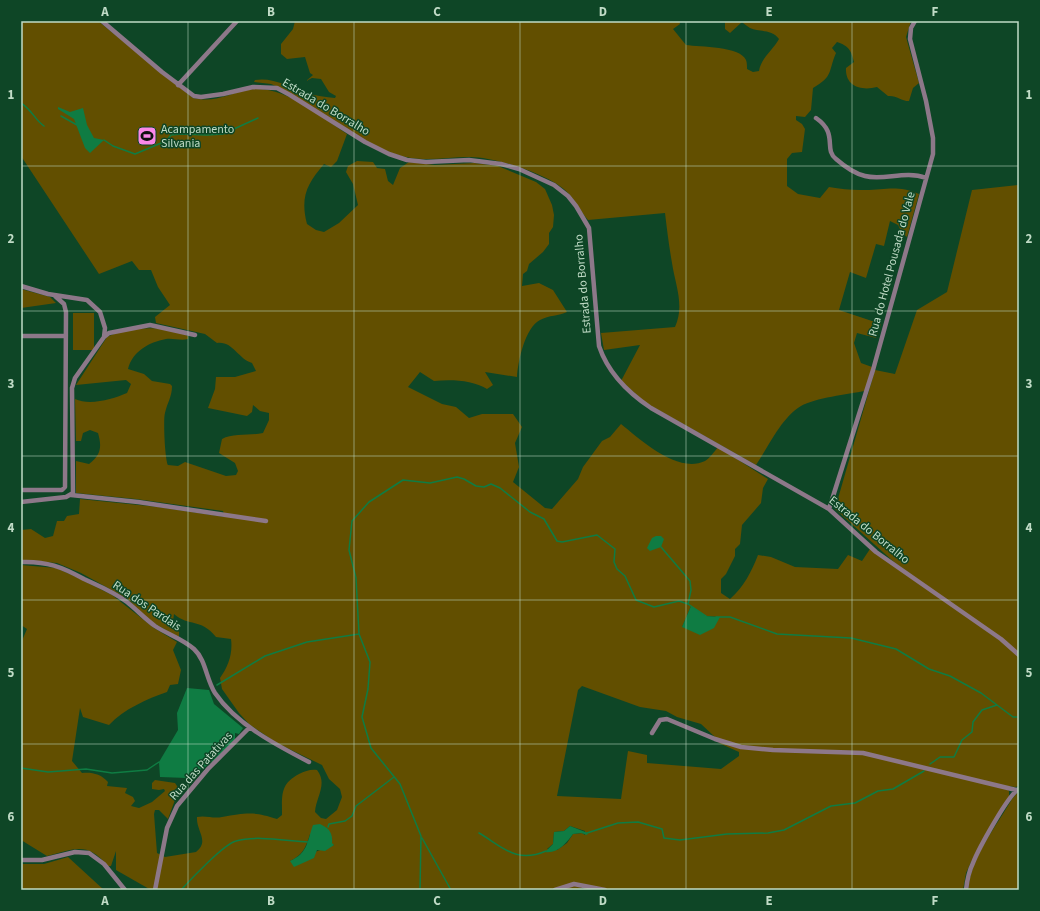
<svg xmlns="http://www.w3.org/2000/svg" width="1040" height="911" font-family="'Source Sans 3',sans-serif">
<style>
.green{fill:#624f00;fill-rule:evenodd}
.water{fill:#0f7c43}
.lines{fill:none;stroke-linecap:round;stroke-linejoin:round}
.stream{stroke:#0f7c43;stroke-width:1.5}
.street{stroke:#8d7889;stroke-width:4.5}
.grid{fill:none;stroke:#c0dbc6;stroke-width:1;stroke-opacity:0.55}
.labels{text-anchor:middle;dominant-baseline:central;stroke-width:3;stroke-linejoin:round;paint-order:stroke}
.street-label{font-size:12px;fill:#c0dbc6;stroke:#0e4626}
.poi-label{font-size:12px;fill:#c0dbc6;stroke:#0e4626;text-anchor:start}
.neatline{fill:none;stroke:#c0dbc6;stroke-width:1.5}
.grid-label{font-size:13px;text-anchor:middle;font-weight:bold;fill:#c0dbc6}
</style>
<rect width="100%" height="100%" fill="#0e4626"/>
<path class="green" d="M 21,21 L 98,21 L 193,98 C 216,103 227,94 247,90 C 283,83 319,116 347,134 L 337,161 L 331,167 L 324,164 C 307,184 300,197 307,224 L 316,230 L 324,232 L 339,223 L 358,205 L 353,184 L 346,172 L 348,166 L 357,161 L 373,162 L 377,168 L 385,169 L 388,181 L 393,185 L 400,168 L 409,162 L 435,165 L 474,163 L 498,166 L 536,182 L 545,189 L 552,205 L 554,215 L 553,227 L 549,233 L 549,244 L 543,252 L 529,264 L 527,271 L 523,274 L 522,286 L 539,283 L 553,290 L 567,312 C 559,316 549,315 540,320 C 525,328 518,361 517,377 L 485,372 L 493,385 L 487,389 C 473,380 451,379 434,381 L 420,372 L 408,387 L 442,404 L 456,407 L 469,418 L 482,414 L 513,414 L 522,427 L 515,443 L 519,467 L 513,482 L 545,508 L 552,509 L 578,479 L 583,467 L 602,441 L 610,437 L 621,424 C 641,440 677,474 705,461 C 710,458 714,452 718,447 L 768,479 L 763,488 L 761,503 L 742,525 L 740,544 L 735,549 L 735,556 L 726,574 L 721,579 L 721,593 L 730,599 C 743,588 752,571 758,555 L 771,557 L 795,567 L 838,569 L 848,555 L 862,561 L 870,549 L 1001,641 L 1019,657 L 1019,786 L 1015,787 L 1009,786 L 1007,789 L 1009,791 L 1009,797 L 971,862 L 966,873 L 963,890 L 586,890 L 583,888 L 570,890 L 151,890 L 116,870 L 116,851 L 111,866 L 108,866 C 87,841 75,849 47,856 L 21,840 L 21,643 L 27,629 L 21,625 L 21,565 L 56,568 L 74,576 L 112,595 L 154,628 L 177,642 L 173,650 L 181,670 L 178,684 L 170,685 L 167,692 C 147,699 124,709 109,725 L 83,717 L 80,708 L 72,761 L 82,773 C 92,772 101,774 108,782 L 107,786 L 127,788 L 125,793 L 133,797 L 135,801 L 131,806 L 139,808 L 152,802 L 165,791 L 164,789 L 159,790 L 152,789 L 152,783 L 155,780 L 175,783 L 179,789 L 168,819 L 159,810 L 155,810 L 154,814 L 157,853 L 165,857 L 196,852 C 210,841 196,831 197,817 C 206,815 213,819 222,817 C 246,813 253,811 277,819 L 282,815 C 282,795 280,784 299,774 C 305,771 311,769 317,770 C 328,784 316,797 315,812 L 321,818 L 326,819 L 337,810 L 342,797 L 340,789 L 329,779 L 322,765 L 277,743 L 249,724 L 239,713 L 222,689 L 220,678 C 228,667 233,654 231,639 L 216,637 C 201,618 189,627 174,614 L 173,621 L 179,632 L 179,637 L 176,636 L 147,619 L 128,599 L 81,573 L 57,563 L 21,560 L 21,530 L 31,529 L 45,538 L 53,536 L 57,521 L 64,521 L 67,516 L 79,514 L 80,499 L 158,507 L 225,517 L 223,511 L 136,499 L 76,493 L 76,461 L 89,464 C 101,455 102,447 98,433 L 90,430 L 83,433 L 81,441 L 76,441 L 75,399 C 90,406 113,399 127,393 L 131,384 L 126,380 L 76,385 L 107,337 C 129,326 166,325 188,336 L 188,339 C 181,341 173,338 166,339 C 149,342 132,352 128,369 L 144,374 L 152,381 L 170,384 L 172,386 C 172,397 167,403 165,413 C 163,419 165,460 168,465 L 178,466 L 185,462 L 226,476 L 236,475 L 238,471 L 235,463 L 219,453 L 222,439 C 233,433 250,436 263,433 L 269,420 L 269,413 L 260,411 L 253,405 L 252,412 L 247,416 L 208,408 L 215,389 L 216,377 L 235,377 L 256,371 L 252,363 C 238,359 233,341 217,343 L 205,334 L 156,323 L 155,317 L 170,305 L 158,287 L 151,270 L 139,270 L 132,261 L 99,274 L 21,156 ZM 691,606 L 706,616 L 720,617 L 682,627 ZM 582,686 L 640,707 L 666,711 L 677,717 L 701,724 L 715,737 L 719,743 L 739,752 L 739,756 L 721,769 L 647,763 L 647,755 L 628,751 L 621,799 L 557,796 L 578,690 ZM 570,826 L 585,831 L 585,835 L 582,833 L 573,834 L 567,843 L 557,850 L 547,849 L 553,844 L 554,832 L 564,831 ZM 310,834 L 334,845 L 290,861 C 303,855 306,847 310,834 Z
M 295,21 L 679,21 L 680,24 L 673,29 L 686,45 C 700,47 740,46 746,60 C 747,62 747,67 747,69 L 753,72 L 759,71 C 761,58 773,50 779,39 C 772,29 759,32 750,28 C 747,26 744,24 742,22 L 730,33 L 725,29 L 725,21 L 911,21 L 906,37 L 919,83 L 913,88 L 909,101 C 901,101 896,95 888,96 L 877,87 C 862,91 845,87 846,68 L 854,62 C 851,50 849,46 837,42 L 832,48 L 836,53 C 828,71 834,76 813,88 L 811,110 L 805,117 L 796,116 L 796,120 L 802,124 L 805,129 L 802,152 L 792,153 L 787,159 L 787,186 L 798,194 L 820,198 L 829,187 C 840,189 850,190 860,190 C 884,191 895,184 919,194 L 907,237 L 902,233 L 898,225 L 890,221 L 884,246 L 876,244 L 866,278 L 850,272 L 839,310 L 881,324 L 876,338 L 857,333 L 854,343 L 861,363 L 872,367 L 865,391 C 848,394 815,398 801,406 C 781,418 769,446 756,465 L 646,403 L 621,381 L 640,345 L 604,350 L 601,333 L 675,327 C 685,305 675,284 672,263 C 669,246 667,230 665,213 L 588,220 C 580,211 575,199 566,191 C 549,174 494,157 470,157 C 444,157 421,163 395,154 C 357,142 319,112 285,90 L 271,84 L 254,82 L 255,80 C 273,77 290,87 307,93 C 316,96 326,97 335,98 L 336,96 L 329,92 L 321,79 L 312,78 L 306,81 L 313,75 L 310,73 L 305,57 L 287,59 L 281,54 L 281,44 L 293,29 Z
M 1019,185 L 1019,653 L 894,562 L 835,509 L 875,370 L 895,374 L 917,310 L 947,292 L 972,190 Z
M 21,289 L 50,297 L 56,303 L 21,308 Z
M 73,313 L 94,313 L 94,350 L 73,350 Z
M 1019,791 L 1019,890 L 968,890 C 971,857 996,827 1012,799 Z
M 68,857 L 104,890 L 21,890 L 21,864 L 44,864 Z"/>
<path class="water" d="M 58,107 L 70,112 L 83,108 L 87,125 L 94,138 L 104,140 L 90,153 L 85,148 L 74,119 L 58,109 Z
M 656,536 L 661,536 L 664,539 L 661,547 L 650,551 L 647,548 L 652,538 Z
M 691,606 L 706,616 L 720,617 L 714,628 L 700,635 L 682,627 Z
M 187,688 L 209,690 L 214,704 L 243,728 L 239,734 L 235,733 L 235,741 L 224,755 L 187,778 L 160,777 L 159,762 L 178,730 L 177,713 Z
M 320,824 C 329,828 333,833 332,843 L 334,845 L 325,851 L 317,850 L 314,858 L 294,867 L 290,861 C 308,853 307,842 313,825 Z
M 570,826 L 588,833 L 587,835 L 581,833 L 573,834 C 567,842 558,854 545,852 L 553,844 L 554,832 L 564,831 Z"/>
<g class="lines">
<path class="stream" d="M 21,103 C 32,110 35,120 44,126
M 61,116 L 77,125
M 104,140 L 113,146 L 135,154 L 166,141 L 171,135 L 182,134 L 207,135 L 223,134 L 258,118
M 661,547 L 690,581 L 691,590 L 688,604
M 716,617 L 730,617 L 777,634 L 851,638 L 896,649 L 929,669 L 950,676 L 981,693 L 1013,717 L 1019,717
M 217,685 L 265,656 L 307,642 L 359,634
M 930,764 L 940,757 L 954,757 L 962,740 L 972,732 L 973,722 L 982,710 L 997,705
M 21,768 L 48,772 L 86,769 L 112,773 L 147,770 L 159,762
M 328,827 L 329,824 L 345,821 L 352,816 L 356,806 L 394,777
M 479,833 C 503,847 516,864 546,851
M 587,833 L 618,823 L 638,822 L 662,829 L 664,838 L 680,840 L 727,834 L 768,833 L 784,830 L 831,806 L 855,803 L 878,791 L 893,789 L 924,771
M 422,838 L 451,890
M 181,890 C 191,879 224,844 236,841 C 256,835 287,841 308,842
M 420,890 L 421,836 L 400,784 L 371,748 L 362,717 L 368,689 L 370,662 L 359,634 L 356,578 L 349,550 L 352,521 L 369,502 L 403,480 L 430,483 L 457,477 L 464,479 L 476,486 L 484,487 L 491,484 L 500,488 L 530,512 L 544,519 L 557,541 L 562,542 L 597,535 L 615,549 L 614,562 L 617,569 L 625,576 L 636,600 L 654,607 L 679,601 L 688,604 L 706,616"/>
<path class="street" d="M 102,21 L 162,72 L 194,96 L 201,97 L 223,94 L 253,87 L 277,88 L 290,95 L 365,142 L 389,154 L 407,160 L 426,162 L 469,160 L 501,164 L 519,169 L 554,185 L 568,196 L 576,206 L 589,228 L 599,346 C 608,373 627,392 651,408 L 829,509 L 876,552 L 1001,639 L 1019,655
M 178,85 L 237,21
M 816,118 C 839,134 823,149 836,159 C 844,166 856,174 865,176 C 884,181 905,170 926,178
M 21,286 L 48,294 L 87,300 L 100,312 L 105,328 L 104,337 L 75,378 L 72,388 L 73,493 L 66,497 L 21,502
M 21,336 L 66,336
M 104,337 L 109,333 L 150,325 L 195,335
M 21,490 L 62,490 L 65,487 L 66,312 L 64,304 L 55,296
M 71,495 L 138,502 L 266,521
M 829,509 L 873,370 L 933,154 L 933,138 L 926,101 L 910,39 L 911,28 L 915,21
M 21,562 C 47,561 62,567 84,579 C 99,586 114,592 127,602 C 137,610 145,619 155,626 C 167,634 183,639 194,649 C 206,660 206,679 215,693 C 236,724 276,745 309,762
M 652,733 L 660,720 L 667,719 L 715,739 L 741,747 L 773,750 L 863,753 L 1016,790
M 21,860 L 42,860 L 75,852 L 89,853 L 104,864 L 125,890
M 155,890 L 167,828 L 177,806 L 208,769 L 249,728
M 555,890 L 574,884 L 605,890
M 966,890 C 967,881 969,871 973,863 C 978,850 1009,793 1019,789"/>
</g>
<path class="grid" d="M 188,21 L 188,890M 354,21 L 354,890M 520,21 L 520,890M 686,21 L 686,890M 852,21 L 852,890M 21,166 L 1019,166M 21,311 L 1019,311M 21,456 L 1019,456M 21,600 L 1019,600M 21,744 L 1019,744"/>
<defs>
<g id="stadium-square" transform="scale(1)"><rect x="-9" y="-9" width="18" height="18" rx="4" fill="#fa87e8" stroke="#0e4626"/><path d="M0-5a6.5 5 0 1 0 0 10a6.5 5 0 1 0 0-10ZM-3.5-1.8h7v3.6h-7Z" fill="#111"/></g>
</defs>
<g fill-rule="evenodd">
<use href="#stadium-square" x="147" y="136"/>
</g>
<g class="labels">
<g class="street-label">
<text transform="translate(326 107) rotate(31)">Estrada do Borralho</text>
<text transform="translate(892 264) rotate(-75)">Rua do Hotel Pousada do Vale</text>
<text transform="translate(583 284) rotate(-95)">Estrada do Borralho</text>
<text transform="translate(869 530) rotate(39)">Estrada do Borralho</text>
<text transform="translate(147 606) rotate(34)">Rua dos Pardais</text>
<text transform="translate(201 766) rotate(-48)">Rua das Patativas</text>
</g>
<g class="poi-label">
<text x="161" y="129">Acampamento<tspan x="161" dy="14">Silvania</tspan></text>
</g>
</g>
<rect width="1040" height="911" fill="none" stroke="#0e4626" stroke-width="44"/>
<rect x="22" y="22" width="996" height="867" class="neatline"/>
<g class="grid-label">
<text x="105" y="16">A</text>
<text x="271" y="16">B</text>
<text x="437" y="16">C</text>
<text x="603" y="16">D</text>
<text x="769" y="16">E</text>
<text x="935" y="16">F</text>
<text x="11" y="99">1</text>
<text x="1029" y="99">1</text>
<text x="11" y="243">2</text>
<text x="1029" y="243">2</text>
<text x="11" y="388">3</text>
<text x="1029" y="388">3</text>
<text x="11" y="532">4</text>
<text x="1029" y="532">4</text>
<text x="11" y="677">5</text>
<text x="1029" y="677">5</text>
<text x="11" y="821">6</text>
<text x="1029" y="821">6</text>
<text x="105" y="905">A</text>
<text x="271" y="905">B</text>
<text x="437" y="905">C</text>
<text x="603" y="905">D</text>
<text x="769" y="905">E</text>
<text x="935" y="905">F</text>
</g>
</svg>
